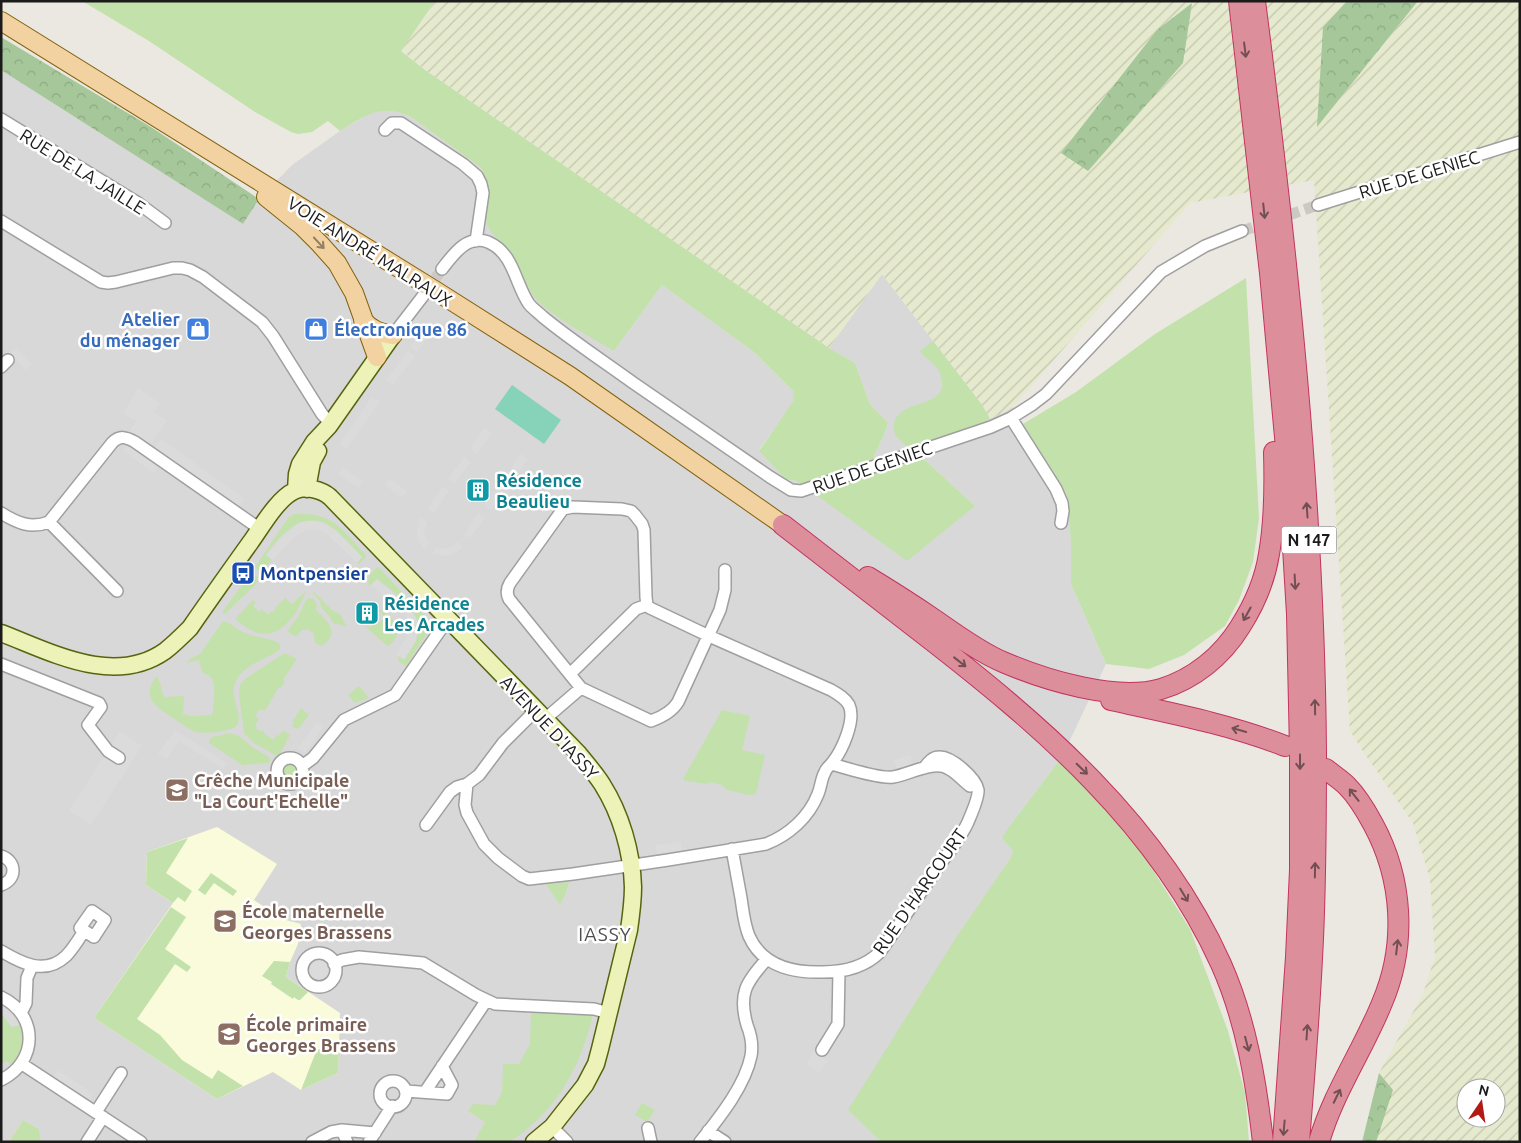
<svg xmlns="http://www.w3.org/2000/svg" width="1521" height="1143" font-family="Ubuntu,sans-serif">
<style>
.residential{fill:#d9d8d8}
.education{fill:#f9fbda}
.farmland{fill:url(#farmland-furrows);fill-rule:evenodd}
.grass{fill:#c3e1ab}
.forest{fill:url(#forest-crowns)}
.pitch{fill:#86d3b9}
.parking{fill:#dbdbdb}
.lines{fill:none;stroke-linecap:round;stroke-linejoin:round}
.street-tunnel{stroke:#ccc9c3;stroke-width:11;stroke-dasharray:11 5.5;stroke-linecap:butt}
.street-casing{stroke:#9f9f9f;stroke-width:14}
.secondary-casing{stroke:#57640f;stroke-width:19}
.primary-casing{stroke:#83620e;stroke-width:20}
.highway-casing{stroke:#c3345f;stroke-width:22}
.street{stroke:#fff;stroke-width:11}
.secondary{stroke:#ecf2b8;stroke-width:16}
.primary{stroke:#f2d2a0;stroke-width:18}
.highway{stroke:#dc8f9a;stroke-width:20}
.oneway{stroke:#724f54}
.oneway2{stroke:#918064}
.labels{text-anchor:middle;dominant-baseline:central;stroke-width:5;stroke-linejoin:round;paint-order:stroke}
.shield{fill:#fff;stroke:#5f5f5f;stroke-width:1}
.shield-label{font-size:16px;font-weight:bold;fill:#1b1b1b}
.street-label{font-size:18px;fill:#1b1b1b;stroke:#fff}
.shop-label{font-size:18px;font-weight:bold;fill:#366cbe;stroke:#fff;text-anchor:end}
.culture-label{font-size:18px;font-weight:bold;fill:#0d838f;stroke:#fff;text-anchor:start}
.transit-label{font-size:18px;font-weight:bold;fill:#164399;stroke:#fff;text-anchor:start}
.education-label{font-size:18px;font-weight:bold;fill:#785e54;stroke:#fff;text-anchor:start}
.neighbourhood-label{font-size:19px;letter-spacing:1px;fill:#4e4e4e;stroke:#fff}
</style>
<defs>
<pattern id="farmland-furrows" width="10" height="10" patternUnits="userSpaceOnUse" patternTransform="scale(1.25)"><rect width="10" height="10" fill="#e5e9cd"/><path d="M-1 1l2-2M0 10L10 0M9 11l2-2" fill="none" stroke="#c4c7af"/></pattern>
<pattern id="forest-crowns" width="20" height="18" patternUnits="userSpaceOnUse" patternTransform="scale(1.25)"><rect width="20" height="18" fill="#a5c799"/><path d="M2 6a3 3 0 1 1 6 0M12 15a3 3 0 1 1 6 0" fill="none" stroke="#8daa83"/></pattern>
</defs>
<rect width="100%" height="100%" fill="#ebe8e1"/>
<path class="residential" d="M 1,70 L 243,224 L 259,199 L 292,165 L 340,131 L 372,112 L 389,110 L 399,112 L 411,117 L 480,167 L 485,177 L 486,216 L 489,229 L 510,251 L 517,262 L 614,351 L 662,285 L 755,353 L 793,391 L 795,400 L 759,450 L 791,480 L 975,506 L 925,460 L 917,455 L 878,465 L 874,456 L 883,437 L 888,423 L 870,404 L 855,363 L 829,348 L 882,274 L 982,405 L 1001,414 L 1013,407 L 1067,495 L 1071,544 L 1071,584 L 1106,664 L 1062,757 L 1011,824 L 1013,851 L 1010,859 L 957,937 L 849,1110 L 881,1142 L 41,1142 L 39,1129 L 23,1120 L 9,1142 L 1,1142 Z"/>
<path class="education" d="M 217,827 L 277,864 L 254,900 L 275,914 L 275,917 L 301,924 L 298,944 L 290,962 L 286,977 L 340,1013 L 338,1073 L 301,1090 L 273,1072 L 217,1099 L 94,1018 L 173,903 L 146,885 L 147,852 Z"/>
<path class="farmland" d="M 435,1 L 1347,1 L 1323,27 L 1318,126 L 1418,1 L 1520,1 L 1520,1142 L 1375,1141 L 1393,1090 L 1379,1073 L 1423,994 L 1435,956 L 1430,879 L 1413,823 L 1364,753 L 1350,731 L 1314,180 L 1190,203 L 1013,407 L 990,419 L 982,405 L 882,274 L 829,348 L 425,70 L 401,50 ZM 1466,1088 L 1496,1088 L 1496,1118 L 1466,1118 Z"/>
<path class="grass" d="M 82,1 L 435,1 L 401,51 L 425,70 L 829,348 L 855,363 L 870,404 L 888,423 L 883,437 L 874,456 L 878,465 L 917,455 L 925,460 L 975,506 L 907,561 L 797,481 L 786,479 L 759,451 L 794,400 L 793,391 L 755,353 L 662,285 L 614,351 C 594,339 543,312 532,294 C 523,281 520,266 511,253 C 505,244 493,237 488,227 C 480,208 493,184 480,167 L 411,117 C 380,103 367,115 340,131 L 328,121 L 312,132 L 298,134 L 291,132 L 255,112 L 149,41 Z
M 1246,278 L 1259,518 L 1253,562 L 1239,600 L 1225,626 L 1184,655 L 1149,669 L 1106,664 L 1071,584 L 1071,544 L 1067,495 L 1023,424 L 1076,392 L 1155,334 Z
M 933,341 L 982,405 L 990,419 L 970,430 L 909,449 L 895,435 C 885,392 958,416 939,371 C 935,363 925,359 920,351 Z
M 294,514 C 333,511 342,530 366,555 L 366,557 L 359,564 L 357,563 L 362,557 C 352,547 342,534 330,526 C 305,509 279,535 266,555 L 272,560 L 264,569 L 260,571 L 256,569 L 255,567 L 288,518 Z
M 378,567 L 431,622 L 430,629 L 406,666 L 399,662 L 398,655 L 404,660 C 408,651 416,640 418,631 C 423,612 390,589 377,579 L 371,585 L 369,585 C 366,578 372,571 378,567 Z
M 251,573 L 257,576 L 258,579 L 256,584 L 226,613 L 223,614 L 223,611 Z
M 306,591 C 303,597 301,603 298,609 C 296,614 292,618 288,622 C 270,641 255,635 236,620 L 236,618 L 253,600 L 256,603 L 253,606 L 259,612 L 262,609 L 268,615 L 271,611 L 273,612 L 276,609 L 275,608 L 285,598 L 292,604 Z
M 313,591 L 333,611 L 340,614 L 346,625 L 343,626 L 338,624 L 334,624 L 331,620 L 331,618 L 321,607 L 320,601 L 312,592 Z
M 309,598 L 314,599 L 317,605 L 316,610 C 328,622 341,632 322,646 L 315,643 L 313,631 L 311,632 L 309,630 L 302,630 L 296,637 L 287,631 L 298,617 L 306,600 Z
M 375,607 C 393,616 407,629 389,646 L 386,645 L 366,627 L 368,626 L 370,627 L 372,626 L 371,622 L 372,621 L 377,625 L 385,617 Z
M 223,621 C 231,622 237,630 245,633 C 255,638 272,638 280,644 L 280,649 L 277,652 C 262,660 237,668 234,688 C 231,700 248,723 231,729 C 223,732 203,734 196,732 C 189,730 182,724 176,720 C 160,709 138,699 157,676 L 160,683 L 164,697 L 184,696 L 183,714 L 191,716 L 212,715 C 214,709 216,684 212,679 C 210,675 205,674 202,672 L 199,660 L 186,663 L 190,659 L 200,654 Z
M 283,654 L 287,654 L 297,659 L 283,680 L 285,682 L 281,688 L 279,687 L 266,709 L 264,711 L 260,709 L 255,716 L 259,719 L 255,725 L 257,727 L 256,729 L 261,732 L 262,730 L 264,732 L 264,733 L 273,740 L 277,735 L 279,736 L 283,730 L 290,735 L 280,754 L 277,756 L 254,743 L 244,733 L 239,695 L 240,685 L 245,679 Z
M 359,686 L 369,698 L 355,703 L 348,695 Z
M 301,708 L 309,715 L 299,728 L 297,729 L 292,726 L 294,723 L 292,722 Z
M 722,710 L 750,716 L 742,750 L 765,755 L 756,794 L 749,795 L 727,790 L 722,785 L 709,782 L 708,784 L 686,781 L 683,779 Z
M 230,733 L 241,737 L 252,747 L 269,757 L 271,761 L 268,763 L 242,765 L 209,743 L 209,740 L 212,737 Z
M 1062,757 L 1146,859 L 1190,929 L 1228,1031 L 1245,1093 L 1249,1142 L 881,1142 L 848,1110 L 957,936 L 1010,859 L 1013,851 L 1002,838 L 1011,824 Z
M280 772a8 8 0 1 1 16 0a8 8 0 1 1-16 0Z
M 188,838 L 166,873 L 192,891 L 185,902 L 178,897 L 173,903 L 146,885 L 147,852 Z
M 211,873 L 237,891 L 233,896 L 214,883 L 205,895 L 198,890 Z
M 569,882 L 567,890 L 560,905 L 546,884 Z
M 171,907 L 186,917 L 165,949 L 191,967 L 187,972 L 175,964 L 137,1019 L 160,1035 L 182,1060 L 212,1079 L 218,1070 L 243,1086 L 217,1099 L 94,1018 Z
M 274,961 L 290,962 L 286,977 L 308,992 L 300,1000 L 298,1000 L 294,997 L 293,999 L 271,984 L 272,982 L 262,976 Z
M 531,1012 L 593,1015 C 582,1059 564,1099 528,1128 C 523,1132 516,1139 509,1141 C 503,1143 482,1142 474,1142 L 485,1122 L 468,1111 L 473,1104 L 495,1105 L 502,1092 L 503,1064 L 519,1064 L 530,1044 Z
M 1,1013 L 12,1027 L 20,1025 C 25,1040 22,1053 13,1066 L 7,1061 L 1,1064 Z
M 317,1049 L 339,1049 L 338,1073 L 301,1090 Z
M 642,1103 L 655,1110 L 647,1122 L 635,1115 Z
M 23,1120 L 39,1129 L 41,1142 L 9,1142 Z"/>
<path class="forest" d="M 1347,1 L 1418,1 L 1317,127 L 1323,27 Z
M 1192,3 L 1183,63 L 1088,171 L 1061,153 L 1157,30 Z
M 1,37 L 151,127 L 259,199 L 243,224 L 1,70 Z
M 1379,1073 L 1393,1090 L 1376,1142 L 1362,1142 Z"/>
<path class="pitch" d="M 512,385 L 561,420 L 544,444 L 495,409 Z"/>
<path class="parking" d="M 430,321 L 436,326 L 417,352 L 410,347 Z
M 16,348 L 32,364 L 26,370 L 9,354 Z
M 408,351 L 415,356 L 393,385 L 386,380 Z
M 138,388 L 160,403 L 154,412 L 167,421 L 150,445 L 130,431 L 136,421 L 123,413 Z
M 372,397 L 380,402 L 346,449 L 340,444 Z
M 484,428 L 492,433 L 476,454 L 470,449 Z
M 161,439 L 245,499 L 238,509 L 153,449 Z
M 129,442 L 159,465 L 153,473 L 123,450 Z
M 521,454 L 528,459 L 512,481 L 505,476 Z
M 464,457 L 471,462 L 455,483 L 448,479 Z
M 343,467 L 363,482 L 358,488 L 338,474 Z
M 390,479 L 407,491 L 402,498 L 385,485 Z
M 500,484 L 506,489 L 491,510 L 484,505 Z
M 443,487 L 449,491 L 434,513 L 427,509 Z
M 478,513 L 485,518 L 470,538 L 464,534 Z
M 420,517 L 427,522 L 424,532 L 429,543 L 424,549 L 418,540 L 417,534 Z
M 312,521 L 323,523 L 335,530 L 362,557 L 357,563 L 326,533 L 314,529 L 302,532 L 296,536 L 273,560 L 266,555 L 277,543 L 295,525 L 301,522 Z
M 457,542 L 463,547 L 454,554 L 448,556 L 431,554 L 436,548 L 445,549 L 452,546 Z
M 377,579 L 411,609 L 417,621 L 418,630 L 416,641 L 404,660 L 396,654 L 407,637 L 408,629 L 407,619 L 402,612 L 371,585 Z
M 316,723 L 323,727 L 305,753 L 298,748 Z
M 175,730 L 227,763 L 223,769 L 179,741 L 166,759 L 158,754 Z
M 120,731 L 142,746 L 91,825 L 69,811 Z
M 910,755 L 913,765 L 897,770 L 894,760 Z
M 681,842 L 682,850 L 657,854 L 656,845 Z
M307 970a12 12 0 1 1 24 0a12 12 0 1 1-24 0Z
M 1,1004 L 11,1010 L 20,1025 L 12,1027 L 1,1013 Z
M 813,1052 L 827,1061 L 819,1073 L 806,1064 Z
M 58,1070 L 93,1094 L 88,1102 L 53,1078 Z"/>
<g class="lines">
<path class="street-tunnel" d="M 1242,231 L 1318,205
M 426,292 L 442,269"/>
<g class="street-casing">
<path id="street" d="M 1,119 L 138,203 L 165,223
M 385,130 L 392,123 L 401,123 L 463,164 L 477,176 L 481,184 L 483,193 L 476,241
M 1318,205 L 1520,142
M 1,221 L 101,282 L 108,283 L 116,282 L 173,268 L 182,268 L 190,270 L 203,277 L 262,322 L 273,336 L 322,414 L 331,424
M 442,269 C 453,255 467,234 488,242 C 514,253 515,284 529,304 C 533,309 539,313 543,317 C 571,340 603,361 632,382 C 678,414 724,445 770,477 L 791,490 L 801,491 L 991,427 L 1011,418 L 1033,404 L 1046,394 L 1161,272 L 1205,246 L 1242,231
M 393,335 L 423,296
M 1,367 L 8,360
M 1011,418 L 1056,489 L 1062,503 L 1063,511 L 1061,523
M 1,513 C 17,523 31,529 49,522 L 112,443 C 120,435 126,437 135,442 L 260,529
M 49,522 L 117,591
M 1,664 L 99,703 L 101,707 L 88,725 L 108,751 L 119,758
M 570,674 L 636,609 L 647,605
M 545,719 L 581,688
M277 771a13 13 0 1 1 26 0a13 13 0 1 1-26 0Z
M 832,764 C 845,768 881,779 893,777 C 908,775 935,759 949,769 C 957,773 963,781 970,786
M 302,766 L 313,758 L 344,720 L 395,695 L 448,619
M 467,784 L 465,805 L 467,813 L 484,844 L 498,858 L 522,876 L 529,879 L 573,874 L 668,860 L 766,844 C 789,835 809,817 818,794 C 821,787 821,779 825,772 C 826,768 830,766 832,763 C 842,751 856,720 849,705 C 845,698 838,694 831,690 L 709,636 L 650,608 L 647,605 L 646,597 L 644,530 L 642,524 L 635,515 L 631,511 L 622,509 L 573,507 L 563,509 L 510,583 C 507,588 506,593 509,599 L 581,688 L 651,721 C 662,717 672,712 678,702 L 720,610 L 725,590 L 725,570
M 426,825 L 450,792 L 457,787 L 467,784 L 479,775 L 503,743 L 536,710
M 732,849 C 735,866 738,882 741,898 C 743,911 744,924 749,936 C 762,966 793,973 823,972 C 843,972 865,967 880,952 C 900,924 919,895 938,867 C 948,853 961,838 968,822 C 971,815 979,797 978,790 C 976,778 951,756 939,757 C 932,757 928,763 924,768
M 1,856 C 17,861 17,880 1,885
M 92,911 L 105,920 L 94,937 L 80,928 Z
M 1,951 C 21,963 45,976 66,956 C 73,949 79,939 84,931
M302 970a17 17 0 1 1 34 0a17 17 0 1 1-34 0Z
M 334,964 L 342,960 L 359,957 L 423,963 L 476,995 L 495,1004 L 594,1009 L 609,1013
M 1,997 C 39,1015 38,1062 1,1080
M 21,1013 L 26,1003 L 27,978 L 32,966
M 822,1050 L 838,1024 L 839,971
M 22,1064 L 141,1142
M380 1094a13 13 0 1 1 26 0a13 13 0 1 1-26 0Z
M 406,1091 L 447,1094 L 452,1085 L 442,1066
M 425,1092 L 486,1001
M 96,1112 L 121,1073
M 552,1127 L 567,1142
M 648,1128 L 651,1142
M 342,1130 L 347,1142
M 708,1131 L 725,1142
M 87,1142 L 103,1117
M 312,1142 L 331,1132 L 342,1130 L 375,1133
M 369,1142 L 392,1106
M 700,1142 C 719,1118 745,1086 751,1056 C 753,1045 751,1035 747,1025 C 738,994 746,982 767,959"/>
</g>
<g class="secondary-casing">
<path id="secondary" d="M 307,489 L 312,462 L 318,451
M 296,490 L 297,474 L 300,464 L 314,442 L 329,426 L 393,335
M 1,633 C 51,652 114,687 165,651 C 174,644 182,636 190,628 C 210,599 230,571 250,543 C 261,528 277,499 294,491 C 305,485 322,490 330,497 L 578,753 C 586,763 595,773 602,784 C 621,814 632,852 633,887 C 633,901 631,916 629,930 L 600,1049 L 596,1064 L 585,1085 L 552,1127 L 534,1142"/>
</g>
<g class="primary-casing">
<path id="primary" d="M 1,21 L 436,291 L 570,376 L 783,525
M 266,197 L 302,226 L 320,244 L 337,263 L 354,293 L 377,357
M 363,320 C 371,330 381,333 393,335"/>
</g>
<g class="highway-casing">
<path id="highway" d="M 1239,1 L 1270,273 L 1289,481 L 1297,614 L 1300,751 L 1300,870 L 1296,957 L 1283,1142
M 1255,1 C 1287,250 1314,500 1316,751 C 1316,820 1316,890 1312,958 C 1309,1019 1304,1081 1299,1142
M 783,525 C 829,561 875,596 921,632 C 1040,724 1158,824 1221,964 C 1246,1020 1256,1081 1263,1142
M 868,577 C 891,591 913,605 935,620 C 955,634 981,653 1003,662 C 1045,680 1116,702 1161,689 C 1194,679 1222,656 1240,627 C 1254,605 1265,580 1269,554 C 1275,520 1275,486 1274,452
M 1111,700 C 1170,713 1229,724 1285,746
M 1319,1142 C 1333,1093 1363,1050 1382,1003 C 1407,945 1403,879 1373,824 C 1366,811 1358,797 1347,786 C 1341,780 1333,775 1326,769"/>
</g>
<use href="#street" class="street"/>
<use href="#secondary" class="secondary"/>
<use href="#primary" class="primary"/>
<use href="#highway" class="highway"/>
</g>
<defs><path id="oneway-shaft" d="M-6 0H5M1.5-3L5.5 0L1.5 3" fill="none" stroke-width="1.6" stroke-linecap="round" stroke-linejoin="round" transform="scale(1.25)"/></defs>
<g class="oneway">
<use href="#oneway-shaft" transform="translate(1245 50) rotate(83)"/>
<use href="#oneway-shaft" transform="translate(1264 211) rotate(84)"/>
<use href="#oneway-shaft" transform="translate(1307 510) rotate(-94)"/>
<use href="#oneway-shaft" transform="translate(1295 582) rotate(87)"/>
<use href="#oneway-shaft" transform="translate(1247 614) rotate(119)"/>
<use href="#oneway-shaft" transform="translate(960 662) rotate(38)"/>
<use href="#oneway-shaft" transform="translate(1315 707) rotate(-91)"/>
<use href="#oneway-shaft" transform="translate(1239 730) rotate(-164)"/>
<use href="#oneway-shaft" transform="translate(1300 762) rotate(90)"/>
<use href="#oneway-shaft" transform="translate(1082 769) rotate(44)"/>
<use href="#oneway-shaft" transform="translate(1354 795) rotate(-128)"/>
<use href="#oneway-shaft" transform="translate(1315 870) rotate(-89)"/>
<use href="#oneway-shaft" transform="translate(1184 895) rotate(59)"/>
<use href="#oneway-shaft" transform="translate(1397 947) rotate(-83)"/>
<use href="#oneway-shaft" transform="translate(1307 1032) rotate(-86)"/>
<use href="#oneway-shaft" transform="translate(1247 1044) rotate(75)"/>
<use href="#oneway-shaft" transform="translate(1337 1096) rotate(-64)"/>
<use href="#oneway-shaft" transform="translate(1284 1128) rotate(95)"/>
</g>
<use class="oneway2" href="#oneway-shaft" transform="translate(319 243) rotate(47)"/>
<defs>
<g id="shop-square" transform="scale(1.25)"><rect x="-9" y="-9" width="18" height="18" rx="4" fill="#3f7fe0" stroke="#fff"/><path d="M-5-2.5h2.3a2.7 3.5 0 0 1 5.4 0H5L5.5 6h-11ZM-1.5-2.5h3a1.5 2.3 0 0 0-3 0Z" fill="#fff"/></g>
<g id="building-square" transform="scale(1.25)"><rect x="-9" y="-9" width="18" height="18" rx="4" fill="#0f9aa8" stroke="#fff"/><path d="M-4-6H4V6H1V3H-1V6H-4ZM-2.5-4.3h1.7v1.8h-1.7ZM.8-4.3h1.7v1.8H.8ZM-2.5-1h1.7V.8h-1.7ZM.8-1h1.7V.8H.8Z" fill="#fff"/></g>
<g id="bus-square" transform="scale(1.25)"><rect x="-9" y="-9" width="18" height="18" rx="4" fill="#1a4fb4" stroke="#fff"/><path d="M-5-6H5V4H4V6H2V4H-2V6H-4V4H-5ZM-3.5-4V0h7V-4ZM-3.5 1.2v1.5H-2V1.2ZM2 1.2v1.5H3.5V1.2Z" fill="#fff"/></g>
<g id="school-square" transform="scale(1.25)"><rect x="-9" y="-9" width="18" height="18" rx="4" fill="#8d6e63" stroke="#fff"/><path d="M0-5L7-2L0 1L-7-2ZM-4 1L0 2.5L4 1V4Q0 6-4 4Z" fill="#fff"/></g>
</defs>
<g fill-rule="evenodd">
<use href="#shop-square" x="198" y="329"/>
<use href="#shop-square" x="316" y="329"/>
<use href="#building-square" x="478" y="490"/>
<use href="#bus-square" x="243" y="573"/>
<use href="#building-square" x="367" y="613"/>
<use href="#school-square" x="177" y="790"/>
<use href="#school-square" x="225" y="921"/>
<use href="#school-square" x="229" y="1034"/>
</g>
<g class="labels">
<rect class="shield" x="1281.5" y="526.5" width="55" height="27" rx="4"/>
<g class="shield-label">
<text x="1309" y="540">N 147</text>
</g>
<g class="street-label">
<text transform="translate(83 171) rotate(32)">RUE DE LA JAILLE</text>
<text transform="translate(1419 174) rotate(-17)">RUE DE GENIEC</text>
<text transform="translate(370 251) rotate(32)">VOIE ANDRÉ MALRAUX</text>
<text transform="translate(872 467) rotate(-19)">RUE DE GENIEC</text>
<text transform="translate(550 727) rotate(47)">AVENUE D'IASSY</text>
<text transform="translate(919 891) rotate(-55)">RUE D'HARCOURT</text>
</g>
<g class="shop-label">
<text x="180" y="319">Atelier<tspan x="180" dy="21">du ménager</tspan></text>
<text x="334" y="329" text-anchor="start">Électronique 86</text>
</g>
<g class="culture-label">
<text x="496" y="480">Résidence<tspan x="496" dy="21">Beaulieu</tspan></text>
<text x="384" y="603">Résidence<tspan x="384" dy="21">Les Arcades</tspan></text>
</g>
<g class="transit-label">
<text x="260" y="573">Montpensier</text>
</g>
<g class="education-label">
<text x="194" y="780">Crêche Municipale<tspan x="194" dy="21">"La Court'Echelle"</tspan></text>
<text x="242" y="911">École maternelle<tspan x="242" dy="21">Georges Brassens</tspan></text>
<text x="246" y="1024">École primaire<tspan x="246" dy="21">Georges Brassens</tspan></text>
</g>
<g class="neighbourhood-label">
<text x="605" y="934">IASSY</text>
</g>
</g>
<rect width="1521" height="1143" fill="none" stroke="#1b1b1b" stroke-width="5"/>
<g transform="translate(1481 1103) rotate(13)"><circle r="24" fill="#ffffff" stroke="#a4a4a4"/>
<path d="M0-4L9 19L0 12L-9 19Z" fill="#b21b13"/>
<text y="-8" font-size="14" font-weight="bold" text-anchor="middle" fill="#1b1b1b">N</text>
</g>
</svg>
